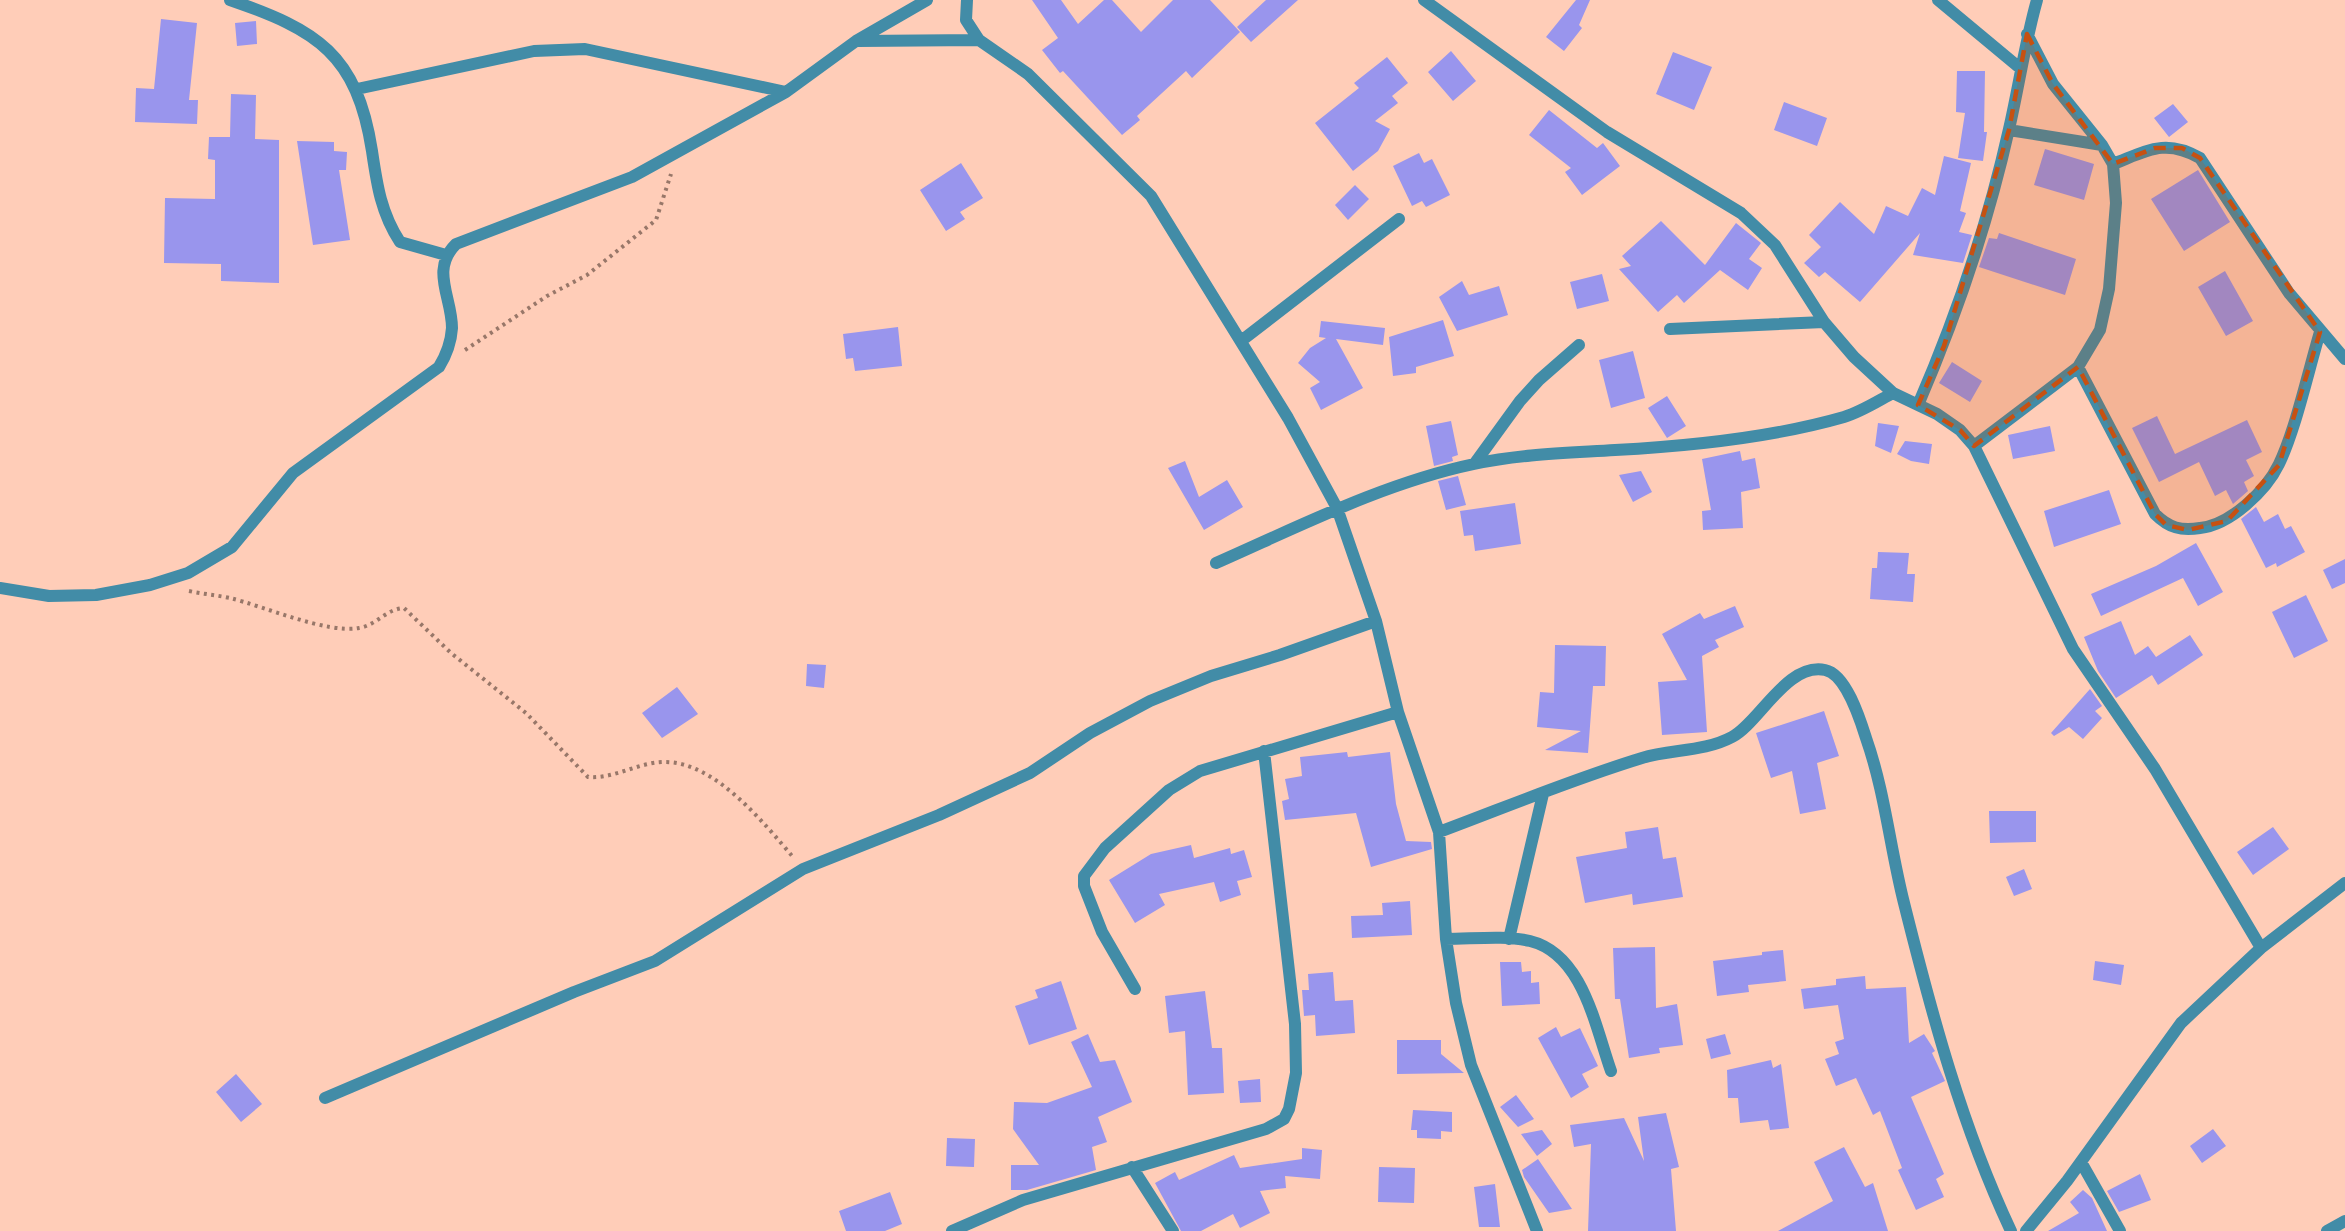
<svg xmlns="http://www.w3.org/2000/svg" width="2345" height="1231" font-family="'Public Sans',sans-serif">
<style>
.building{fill:#9995ed}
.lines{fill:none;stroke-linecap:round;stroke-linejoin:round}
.path{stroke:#987769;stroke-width:4;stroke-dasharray:3 4.5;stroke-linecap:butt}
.minor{stroke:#428ca7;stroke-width:12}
.marked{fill:#c75111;fill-opacity:0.2;stroke:#c75111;stroke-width:4.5;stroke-dasharray:12 8;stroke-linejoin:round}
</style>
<rect width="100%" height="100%" fill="#ffcdb8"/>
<path class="building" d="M 1032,0 L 1061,0 L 1078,24 L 1104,0 L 1112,0 L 1141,32 L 1173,0 L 1210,0 L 1240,32 L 1192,78 L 1186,71 L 1137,116 L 1140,120 L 1122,135 L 1063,71 L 1060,73 L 1042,50 L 1058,38 Z
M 1266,0 L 1298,0 L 1251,42 L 1237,27 Z
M 1576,0 L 1590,0 L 1579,25 L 1582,28 L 1564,51 L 1546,37 Z
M 161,19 L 197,23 L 189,100 L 198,100 L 197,124 L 135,122 L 136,88 L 154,89 Z
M 256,21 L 257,44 L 237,46 L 235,23 Z
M 1451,51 L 1476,81 L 1453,101 L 1428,72 Z
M 1673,52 L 1712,67 L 1694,110 L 1656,94 Z
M 1387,57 L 1408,83 L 1392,96 L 1398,103 L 1375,121 L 1390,129 L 1378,151 L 1353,171 L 1315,123 L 1359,88 L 1354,83 Z
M 1957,71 L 1985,71 L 1984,132 L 1987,132 L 1983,161 L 1958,158 L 1965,113 L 1956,112 Z
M 231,94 L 256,95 L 255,139 L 279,140 L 279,283 L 221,281 L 221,264 L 164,263 L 165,198 L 215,199 L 215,160 L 208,159 L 209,137 L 230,137 Z
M 1784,102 L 1827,118 L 1817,146 L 1774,130 Z
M 2173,104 L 2188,122 L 2169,137 L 2154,118 Z
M 1549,110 L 1597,148 L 1603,143 L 1620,166 L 1582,195 L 1565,172 L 1571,168 L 1529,135 Z
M 297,141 L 334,142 L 334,151 L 347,152 L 346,170 L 339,170 L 350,240 L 313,245 Z
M 2045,149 L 2094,164 L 2084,200 L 2034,185 Z
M 1419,153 L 1424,163 L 1432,159 L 1450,195 L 1426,207 L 1422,201 L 1412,206 L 1393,166 Z
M 1944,156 L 1971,163 L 1960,211 L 1966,213 L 1959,232 L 1972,235 L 1963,263 L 1913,255 L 1920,233 L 1860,302 L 1825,272 L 1819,277 L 1804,263 L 1821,247 L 1809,235 L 1840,202 L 1874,234 L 1886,206 L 1908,216 L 1922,188 L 1935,195 Z
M 961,163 L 983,198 L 960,212 L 965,219 L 946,231 L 920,190 Z
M 2198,170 L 2230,222 L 2184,251 L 2151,199 Z
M 1355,185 L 1369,199 L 1348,220 L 1335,205 Z
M 1661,221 L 1705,265 L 1736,223 L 1761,243 L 1749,259 L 1762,268 L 1748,290 L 1720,270 L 1684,303 L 1677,295 L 1658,312 L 1619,269 L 1631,266 L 1622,256 Z
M 1999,233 L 2076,259 L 2065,295 L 1979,267 L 1989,238 L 1997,239 Z
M 2225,271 L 2253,321 L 2226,336 L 2198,287 Z
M 1602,274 L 1609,301 L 1577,309 L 1570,282 Z
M 1462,281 L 1469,295 L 1499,286 L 1508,315 L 1457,331 L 1439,297 Z
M 1443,320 L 1454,356 L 1416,367 L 1416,373 L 1393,376 L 1389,337 Z
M 1321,321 L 1385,328 L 1383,345 L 1336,339 L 1363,388 L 1321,410 L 1310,388 L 1320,382 L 1298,363 L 1310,348 L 1326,338 L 1319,337 Z
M 898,327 L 902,366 L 855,371 L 853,358 L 846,359 L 843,334 Z
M 1633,351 L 1645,398 L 1611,408 L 1599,360 Z
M 1952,362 L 1982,381 L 1970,402 L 1939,383 Z
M 1667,396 L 1686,426 L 1667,438 L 1648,408 Z
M 2157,416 L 2175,454 L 2247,420 L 2262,452 L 2246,460 L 2254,476 L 2244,482 L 2248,491 L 2233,504 L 2226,490 L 2215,496 L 2199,462 L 2159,482 L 2132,428 Z
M 1451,421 L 1458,455 L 1452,457 L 1453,461 L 1434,466 L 1426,426 Z
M 1878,423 L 1899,426 L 1891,453 L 1875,446 Z
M 2050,426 L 2055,451 L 2013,459 L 2008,435 Z
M 1905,441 L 1932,444 L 1929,464 L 1911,461 L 1897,454 Z
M 1740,451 L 1742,461 L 1755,458 L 1760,488 L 1741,492 L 1743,528 L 1703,530 L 1702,511 L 1711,510 L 1702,459 Z
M 1185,461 L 1199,497 L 1227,480 L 1243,507 L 1204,530 L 1168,468 Z
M 1641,471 L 1652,492 L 1633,502 L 1619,475 Z
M 1458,476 L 1466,505 L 1446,510 L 1438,481 Z
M 2109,490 L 2121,524 L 2054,547 L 2044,511 Z
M 1515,503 L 1521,544 L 1475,551 L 1473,535 L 1464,536 L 1460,511 Z
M 2256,507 L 2264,522 L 2278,514 L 2285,529 L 2291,526 L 2305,552 L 2277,567 L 2276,563 L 2266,568 L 2241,519 Z
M 2196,543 L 2223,592 L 2198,606 L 2183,578 L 2101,616 L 2091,594 L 2156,566 Z
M 1878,552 L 1909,553 L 1907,574 L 1915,574 L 1913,602 L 1870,599 L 1872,568 L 1877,568 Z
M 2345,559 L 2345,583 L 2332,589 L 2323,570 Z
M 2306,595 L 2328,641 L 2294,658 L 2272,612 Z
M 1735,606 L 1744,627 L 1715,640 L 1719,647 L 1702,656 L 1707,732 L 1662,735 L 1658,682 L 1687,680 L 1662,634 L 1700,613 L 1704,619 Z
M 2121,621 L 2135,655 L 2148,646 L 2156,657 L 2190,635 L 2203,655 L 2158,685 L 2152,675 L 2116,698 L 2098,671 L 2084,637 Z
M 1555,645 L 1606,646 L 1605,686 L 1593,686 L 1588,753 L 1545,750 L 1581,731 L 1537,727 L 1540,692 L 1554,693 Z
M 807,664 L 826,665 L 824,688 L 806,686 Z
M 677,687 L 698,714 L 662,738 L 642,713 Z
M 2090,689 L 2102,706 L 2095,711 L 2102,718 L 2083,739 L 2069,727 L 2054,736 L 2051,733 Z
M 1824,711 L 1839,756 L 1817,763 L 1826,809 L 1800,814 L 1792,771 L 1771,778 L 1756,733 Z
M 1347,752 L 1348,757 L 1390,752 L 1396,804 L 1406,841 L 1431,842 L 1432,849 L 1371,867 L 1356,813 L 1285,820 L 1282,801 L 1289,799 L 1285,779 L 1302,776 L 1300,757 Z
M 1989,811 L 2036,811 L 2036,842 L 1990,843 Z
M 1658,827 L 1663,859 L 1676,857 L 1683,897 L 1633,905 L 1632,894 L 1585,903 L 1576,857 L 1627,848 L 1625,832 Z
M 2273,827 L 2289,849 L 2253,875 L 2237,852 Z
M 1191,845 L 1194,858 L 1230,848 L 1231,854 L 1244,850 L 1252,877 L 1237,881 L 1241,895 L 1220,902 L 1214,882 L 1159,894 L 1165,905 L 1135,923 L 1109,880 L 1151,854 Z
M 2024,869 L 2032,889 L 2014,896 L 2006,877 Z
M 1410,901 L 1412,935 L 1352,938 L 1351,916 L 1383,915 L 1382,903 Z
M 1655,947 L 1656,1008 L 1677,1004 L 1683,1045 L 1659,1048 L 1660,1053 L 1629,1058 L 1620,999 L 1615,999 L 1613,948 Z
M 1783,950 L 1786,981 L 1748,985 L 1749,992 L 1717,996 L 1713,961 L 1762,955 L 1762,952 Z
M 2095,961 L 2124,965 L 2121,985 L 2093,980 Z
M 1500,962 L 1521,962 L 1522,972 L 1531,971 L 1531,983 L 1539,982 L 1540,1004 L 1502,1006 Z
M 1333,972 L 1335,1001 L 1353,1000 L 1355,1033 L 1316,1036 L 1315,1015 L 1304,1016 L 1302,990 L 1309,990 L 1308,974 Z
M 1865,976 L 1866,989 L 1906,987 L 1909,1043 L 1924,1034 L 1935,1051 L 1932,1053 L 1945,1081 L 1911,1097 L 1944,1174 L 1936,1179 L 1944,1197 L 1916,1210 L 1898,1170 L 1902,1168 L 1880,1111 L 1873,1115 L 1856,1078 L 1836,1086 L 1825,1059 L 1839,1054 L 1835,1042 L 1844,1039 L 1838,1005 L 1804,1009 L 1801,989 L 1836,985 L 1836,979 Z
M 1061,981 L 1077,1029 L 1029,1045 L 1015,1006 L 1038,998 L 1035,990 Z
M 1205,991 L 1212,1048 L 1222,1048 L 1224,1093 L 1188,1095 L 1185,1031 L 1169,1033 L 1165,996 Z
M 1556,1027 L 1561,1037 L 1580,1028 L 1598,1066 L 1582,1074 L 1589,1087 L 1571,1098 L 1538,1038 Z
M 1088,1034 L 1100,1062 L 1115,1060 L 1132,1102 L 1098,1117 L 1107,1142 L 1092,1147 L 1096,1170 L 1027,1190 L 1011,1190 L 1011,1165 L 1039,1165 L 1013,1129 L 1014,1102 L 1047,1103 L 1092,1087 L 1071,1042 Z
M 1725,1034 L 1731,1054 L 1711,1059 L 1706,1039 Z
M 1397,1040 L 1441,1040 L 1441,1054 L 1464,1073 L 1397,1074 Z
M 1771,1060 L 1773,1068 L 1781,1064 L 1789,1128 L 1770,1130 L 1768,1120 L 1740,1123 L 1738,1098 L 1728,1098 L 1727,1070 Z
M 236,1074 L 262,1104 L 241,1122 L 216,1092 Z
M 1260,1079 L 1261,1102 L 1240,1103 L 1238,1081 Z
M 1516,1095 L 1534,1119 L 1518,1127 L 1500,1107 Z
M 1413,1110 L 1452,1112 L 1452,1132 L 1441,1131 L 1441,1139 L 1417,1138 L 1417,1130 L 1411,1130 Z
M 1666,1113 L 1679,1167 L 1671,1169 L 1676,1231 L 1588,1231 L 1591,1144 L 1574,1147 L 1570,1125 L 1624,1118 L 1644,1161 L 1638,1117 Z
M 2213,1129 L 2226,1146 L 2202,1163 L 2190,1146 Z
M 1542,1130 L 1552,1144 L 1537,1156 L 1521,1134 Z
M 947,1138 L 975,1139 L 974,1167 L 946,1166 Z
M 1844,1147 L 1865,1187 L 1873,1183 L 1888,1231 L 1778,1231 L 1833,1201 L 1814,1162 Z
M 1302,1148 L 1322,1150 L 1320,1179 L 1285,1176 L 1286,1188 L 1260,1191 L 1270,1213 L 1240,1228 L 1233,1214 L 1201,1231 L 1181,1231 L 1155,1183 L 1175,1172 L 1179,1180 L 1234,1155 L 1240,1168 L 1302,1159 Z
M 1538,1159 L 1572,1209 L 1549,1213 L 1524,1177 L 1522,1170 Z
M 1379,1167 L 1415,1168 L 1414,1203 L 1378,1202 Z
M 2140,1174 L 2151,1200 L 2119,1212 L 2107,1191 Z
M 1495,1184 L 1500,1227 L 1479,1227 L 1474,1187 Z
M 2083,1190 L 2092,1198 L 2107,1231 L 2048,1231 L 2079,1213 L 2070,1202 Z
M 890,1192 L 902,1224 L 885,1231 L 846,1231 L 839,1211 Z"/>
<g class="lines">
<path class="path" d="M 465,350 L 547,296 L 587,275 L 656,220 L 671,174
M 189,591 C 203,594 216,595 230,598 C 263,606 327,634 359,628 C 377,625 386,609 404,608 L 451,653 L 526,713 L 588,777 C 615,779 638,762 665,762 C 715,762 763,822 793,857"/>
<path class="minor" d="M 230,0 C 317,30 357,54 372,151 C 377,185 381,213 400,242 L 446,255
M 967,0 L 966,20 L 979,40 L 1028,74 L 1151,196 L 1288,418 L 1337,508 L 1376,621 L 1398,712 L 1439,832 L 1446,939 L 1456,1003 L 1471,1065 L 1537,1231
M 1424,0 L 1607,132 L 1741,213 L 1775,245 L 1824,322 L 1854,357 L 1893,393 L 1937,414 L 1960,430 L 1974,446 L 2073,649 L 2155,769 L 2261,948
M 1938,0 L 2021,69
M 858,41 L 979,40
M 357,89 L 534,51 L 585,49 L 786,92
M 2009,130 L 2102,145
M 2113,164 C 2147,151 2165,138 2200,158 L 2289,293 L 2345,359
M 1670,329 L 1824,322
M 1241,341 L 1399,219
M 2078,367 L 2155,514 C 2169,528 2181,531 2200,528 C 2230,525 2266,491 2279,464 C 2296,428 2308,372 2320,332
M 1918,405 C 1956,317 1988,223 2009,129 C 2019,86 2025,42 2037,0
M 1974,446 L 2078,367 L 2100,330 L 2109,289 L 2116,203 L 2113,164 L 2102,145 L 2053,84 L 2027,34
M 1475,463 L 1520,401 L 1539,380 L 1579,345
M 1216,563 C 1300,526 1384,483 1474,464 C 1520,454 1568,453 1615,450 C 1691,446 1771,438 1844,417 C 1861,412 1878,401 1893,393
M 0,588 L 49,596 L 96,595 L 150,585 L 188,573 L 232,547 L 293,473 L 439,367 C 447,354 451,343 452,328 C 452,297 430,270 456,244 L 632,177 L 786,92 L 856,41 L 927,0
M 1439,832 C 1506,807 1573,779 1642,758 C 1671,749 1704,752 1732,737 C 1759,723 1787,662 1825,670 C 1846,674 1860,719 1866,738 C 1885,792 1890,848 1904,903 C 1932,1015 1962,1127 2011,1231
M 1446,939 C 1473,939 1504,935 1530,941 C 1583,954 1595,1026 1611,1071
M 1509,939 L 1543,794
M 1135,989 L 1102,932 L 1084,886 L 1084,876 L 1105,848 L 1169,790 L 1200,771 L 1398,712
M 325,1098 L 574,992 L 655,961 L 803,869 L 939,815 L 1030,773 L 1090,733 L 1150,701 L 1211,676 L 1280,655 L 1376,621
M 2081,1162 L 2120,1231
M 1132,1167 L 1173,1231
M 952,1231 L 1023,1200 L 1266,1129 L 1284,1119 L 1289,1109 L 1296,1073 L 1295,1024 L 1264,751
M 2026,1231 L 2067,1181 L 2181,1023 L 2261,948 L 2345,883
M 2327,1231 L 2345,1221"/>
</g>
<path class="marked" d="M 2027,34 L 2053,84 L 2113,164 L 2155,148 L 2182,148 L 2200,158 L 2320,332 L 2279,465 L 2227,521 L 2188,530 L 2166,525 L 2155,514 L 2078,367 L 1974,446 L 1960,430 L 1918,405 L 1944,346 L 2009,130 Z"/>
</svg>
